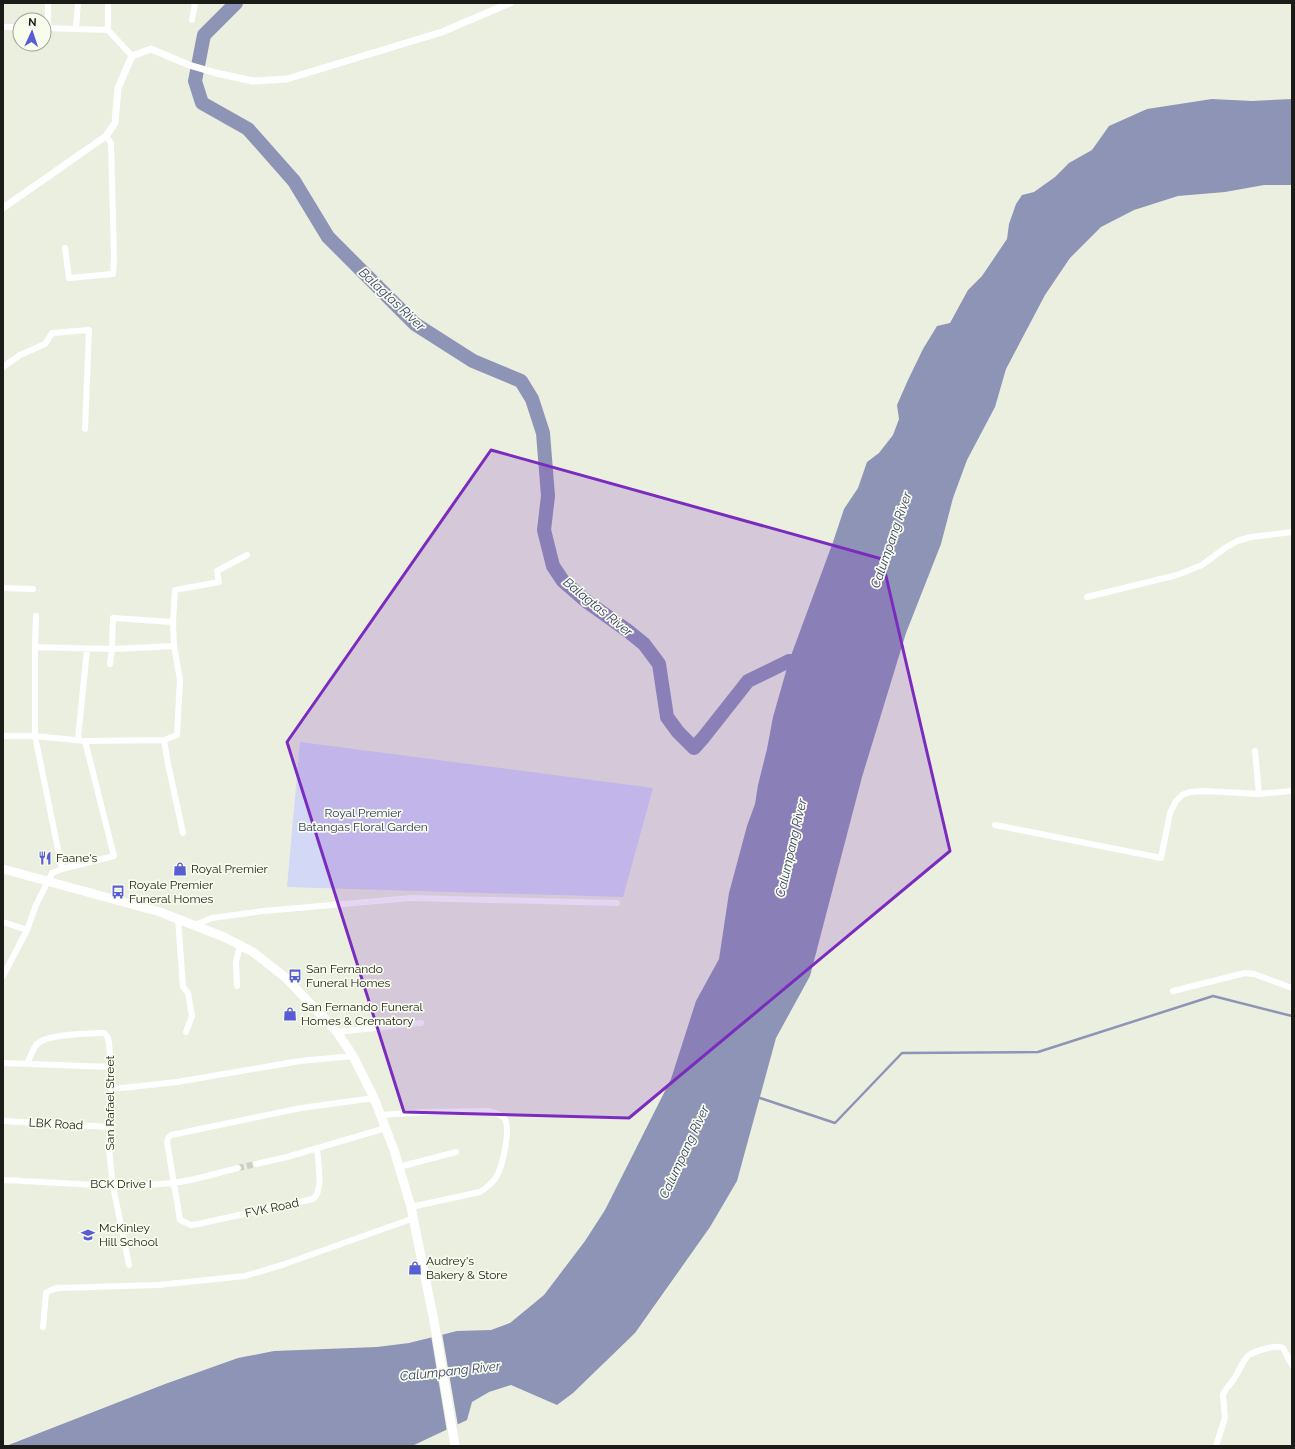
<svg xmlns="http://www.w3.org/2000/svg" width="1295" height="1449" font-family="Raleway,sans-serif">
<style>
.green{fill:#d2d8f6}
.water{fill:#8e94b5}
.pier{fill:#ebefe0}
.lines{fill:none;stroke-linecap:round;stroke-linejoin:round}
.stream{stroke:#8e94b5;stroke-width:2.5}
.river{stroke:#8e94b5;stroke-width:14}
.minor-tunnel{stroke:#cccfc2;stroke-width:6;stroke-dasharray:6 3;stroke-linecap:butt}
.minor{stroke:#fff;stroke-width:6}
.tertiary{stroke:#fff;stroke-width:7}
.primary{stroke:#fff;stroke-width:9}
.marked{fill:#7b2cbf;fill-opacity:0.2;stroke:#7b2cbf;stroke-width:3;stroke-linejoin:round}
.labels{text-anchor:middle;dominant-baseline:central;stroke-width:3.5;stroke-linejoin:round;paint-order:stroke}
.park-label{font-size:12px;fill:#303462;stroke:#f8fced}
.poi-label{font-size:12px;fill:#1b1c17;stroke:#f8fced;text-anchor:start}
.street-label{font-size:12px;fill:#1b1c17;stroke:#f8fced}
.water-label{font-size:13px;font-style:italic;fill:#3a406e;stroke:#f8fced}
</style>
<rect width="100%" height="100%" fill="#ebefe0"/>
<path class="green" d="M 300,742 L 653,788 L 623,897 L 287,887 Z"/>
<path class="water" d="M 1212,99 L 1252,101 L 1292,99 L 1292,185 L 1264,185 L 1225,192 L 1178,196 L 1134,210 L 1101,227 L 1070,258 L 1045,295 L 1006,369 L 995,407 L 967,460 L 953,498 L 941,544 L 906,633 L 862,777 L 810,976 L 776,1038 L 737,1181 L 710,1227 L 635,1333 L 573,1393 L 557,1405 L 511,1385 L 489,1392 L 472,1402 L 467,1420 L 412,1446 L 6,1446 L 165,1384 L 238,1358 L 274,1351 L 377,1347 L 409,1343 L 457,1331 L 491,1330 L 510,1323 L 544,1295 L 585,1241 L 605,1210 L 671,1079 L 696,1001 L 719,959 L 729,893 L 747,826 L 755,804 L 758,785 L 767,749 L 773,717 L 789,661 L 833,542 L 844,509 L 858,488 L 867,462 L 879,453 L 893,435 L 899,419 L 897,405 L 908,380 L 923,349 L 937,326 L 950,323 L 968,290 L 982,276 L 1007,239 L 1009,224 L 1016,204 L 1022,195 L 1034,192 L 1055,177 L 1069,163 L 1092,150 L 1109,126 L 1147,109 Z"/>
<path class="pier" d="M 442,1333 L 458,1426 L 447,1432 L 431,1335 Z"/>
<g class="lines">
<path class="stream" d="M 757,1097 L 835,1123 L 902,1053 L 1038,1052 L 1213,996 L 1292,1016"/>
<path class="river" d="M 236,3 L 204,35 L 195,81 L 202,103 L 248,129 L 294,181 L 328,237 L 415,324 L 473,361 L 521,381 L 532,399 L 543,433 L 548,496 L 544,530 L 553,566 L 563,581 L 586,601 L 628,631 L 644,644 L 659,664 L 667,717 L 678,732 L 694,748 L 703,738 L 748,681 L 789,661 L 808,663"/>
<path class="minor-tunnel" d="M 238,1168 L 256,1164"/>
<path class="minor" d="M 108,3 L 108,30 L 132,56
M 192,20 L 195,3
M 3,27 L 20,27
M 44,28 L 108,30
M 48,28 L 48,3
M 76,28 L 78,3
M 65,248 L 69,278 L 113,274 L 114,256 L 111,143 L 106,136
M 3,367 L 20,355 L 45,344 L 52,333 L 89,330 L 85,429
M 3,588 L 33,589
M 1087,597 L 1177,575 L 1202,565 L 1225,548 L 1237,541 L 1251,537 L 1292,532
M 36,616 L 35,647 L 35,736 L 62,869
M 35,647 L 112,649 L 174,646
M 110,664 L 112,649 L 113,618 L 173,622
M 3,736 L 35,736 L 85,741 L 164,740 L 177,735 L 180,680 L 174,646 L 173,622 L 175,590 L 219,582 L 217,571 L 247,555
M 78,739 L 87,649
M 164,740 L 168,764 L 183,833
M 1255,751 L 1259,794
M 995,825 L 1161,858 L 1170,813 L 1176,801 L 1182,795 L 1190,792 L 1203,791 L 1259,794 L 1292,791
M 178,918 L 183,987 L 188,993 L 192,1016 L 186,1032
M 3,922 L 27,930 L 36,905 L 52,873 L 62,869 L 114,856 L 85,741
M 195,925 L 212,918 L 264,911 L 411,898 L 617,903
M 3,976 L 27,930
M 237,986 L 236,962 L 240,945
M 1173,991 L 1245,973 L 1254,974 L 1292,988
M 337,1032 L 421,1023
M 3,1063 L 111,1067
M 27,1064 C 30,1058 32,1050 37,1044 C 46,1034 84,1034 98,1033 L 104,1033 L 107,1036 L 109,1042 L 112,1089 L 109,1146 L 110,1159 L 113,1186 L 129,1265
M 112,1089 L 177,1082 L 300,1061 L 353,1056
M 381,1115 L 424,1112 L 490,1111 C 495,1113 500,1114 504,1118 C 512,1128 502,1169 495,1179 C 491,1184 486,1188 480,1192 L 411,1207
M 3,1121 L 110,1127
M 317,1148 C 318,1162 324,1191 313,1199 L 198,1224 L 191,1225 L 180,1220 L 167,1142 L 168,1138 L 171,1135 L 301,1108 L 374,1098
M 256,1164 L 287,1157 L 386,1128
M 399,1167 L 456,1152
M 3,1180 C 59,1182 115,1189 172,1183 C 193,1181 217,1173 238,1168
M 43,1327 L 46,1293 L 51,1290 L 58,1288 L 158,1285 L 245,1276 L 282,1265 L 414,1218
M 1216,1446 L 1225,1418 L 1223,1395 C 1225,1389 1230,1385 1234,1379 C 1239,1372 1242,1361 1249,1355 C 1255,1351 1277,1344 1283,1348 L 1292,1365"/>
<path class="tertiary" d="M 3,208 L 106,136 L 115,123 L 118,88 L 132,56 L 151,49 L 189,65 L 216,73 L 253,81 L 287,79 L 442,32 L 510,3"/>
<path class="primary" d="M 3,869 L 160,912 L 224,937 L 253,952 L 286,978 L 337,1032 L 353,1056 L 374,1098 L 394,1150 L 411,1207 L 434,1321 L 455,1446"/>
</g>
<path class="marked" d="M 491,450 L 882,559 L 950,851 L 629,1118 L 404,1112 L 287,742 Z"/>
<defs>
<g id="restaurant-bare" transform="scale(1.08)"><path d="M-5-6h1v4h1v-4h1v4h1v-4h1v5L-1.5 .5V6h-2V.5L-5-1ZM5-6V6H3V1.5H1.5Q1.5-4 5-6Z" fill="#595dd5" stroke="#f8fced" stroke-width="2.5" paint-order="stroke"/></g>
<g id="shop-bare" transform="scale(1.08)"><path d="M-5-2.5h2.3a2.7 3.5 0 0 1 5.4 0H5L5.5 6h-11ZM-1.5-2.5h3a1.5 2.3 0 0 0-3 0Z" fill="#595dd5" stroke="#f8fced" stroke-width="2.5" paint-order="stroke"/></g>
<g id="bus-bare" transform="scale(1.08)"><path d="M-5-6H5V4H4V6H2V4H-2V6H-4V4H-5ZM-3.5-4V0h7V-4ZM-3.5 1.2v1.5H-2V1.2ZM2 1.2v1.5H3.5V1.2Z" fill="#595dd5" stroke="#f8fced" stroke-width="2.5" paint-order="stroke"/></g>
<g id="school-bare" transform="scale(1.08)"><path d="M0-5L7-2L0 1L-7-2ZM-4 1L0 2.5L4 1V4Q0 6-4 4Z" fill="#595dd5" stroke="#f8fced" stroke-width="2.5" paint-order="stroke"/></g>
</defs>
<g fill-rule="evenodd">
<use href="#restaurant-bare" x="45" y="858"/>
<use href="#shop-bare" x="180" y="869"/>
<use href="#bus-bare" x="118" y="892"/>
<use href="#bus-bare" x="295" y="976"/>
<use href="#shop-bare" x="290" y="1014"/>
<use href="#school-bare" x="88" y="1235"/>
<use href="#shop-bare" x="415" y="1268"/>
</g>
<g class="labels">
<g class="park-label">
<text x="363" y="813">Royal Premier<tspan x="363" dy="14">Batangas Floral Garden</tspan></text>
</g>
<g class="poi-label">
<text x="56" y="858">Faane's</text>
<text x="191" y="869">Royal Premier</text>
<text x="129" y="885">Royale Premier<tspan x="129" dy="14">Funeral Homes</tspan></text>
<text x="306" y="969">San Fernando<tspan x="306" dy="14">Funeral Homes</tspan></text>
<text x="301" y="1007">San Fernando Funeral<tspan x="301" dy="14">Homes &amp; Crematory</tspan></text>
<text x="99" y="1228">McKinley<tspan x="99" dy="14">Hill School</tspan></text>
<text x="426" y="1261">Audrey's<tspan x="426" dy="14">Bakery &amp; Store</tspan></text>
</g>
<g class="street-label">
<text transform="translate(110 1103) rotate(-90)">San Rafael Street</text>
<text transform="translate(56 1124) rotate(3)">LBK Road</text>
<text x="121" y="1184">BCK Drive I</text>
<text transform="translate(272 1208) rotate(-12)">FVK Road</text>
</g>
<g class="water-label">
<text transform="translate(392 299) rotate(43)">Balagtas River</text>
<text transform="translate(891 540) rotate(-71)">Calumpang River</text>
<text transform="translate(598 607) rotate(39)">Balagtas River</text>
<text transform="translate(791 848) rotate(-77)">Calumpang River</text>
<text transform="translate(684 1152) rotate(-65)">Calumpang River</text>
<text transform="translate(450 1371) rotate(-6)">Calumpang River</text>
</g>
</g>
<rect width="1295" height="1449" fill="none" stroke="#1b1c17" stroke-width="8"/>
<g transform="translate(32 32) rotate(3)"><circle r="19" fill="#f8fced" stroke="#a0a297"/>
<path d="M0-3L7 15L0 10L-7 15Z" fill="#595dd5"/>
<text y="-6" font-size="11" font-weight="bold" text-anchor="middle" fill="#1b1c17">N</text>
</g>
</svg>
